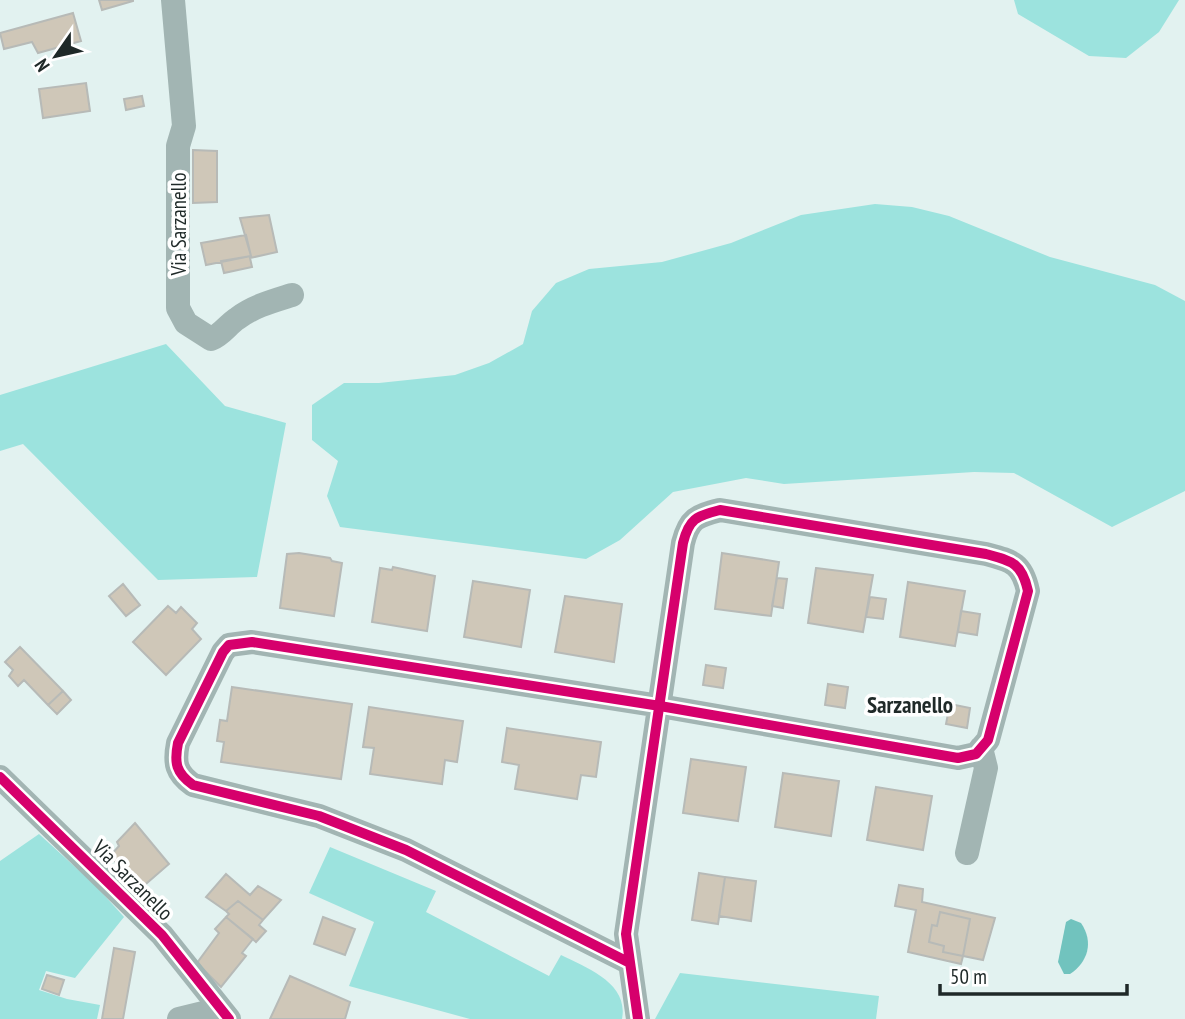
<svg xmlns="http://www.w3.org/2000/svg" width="1185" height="1019" font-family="'PT Sans Narrow',sans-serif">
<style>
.green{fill:#9ce3de}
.water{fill:#71c3be}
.building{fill:#cfc7b8;stroke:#b7bab7;stroke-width:2}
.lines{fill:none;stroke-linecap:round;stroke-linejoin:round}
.minor{stroke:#a2b5b3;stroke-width:24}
.cycleway-casing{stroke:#fff;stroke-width:15}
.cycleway{stroke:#d6006c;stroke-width:10}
.labels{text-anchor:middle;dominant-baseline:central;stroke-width:7;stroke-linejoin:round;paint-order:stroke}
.street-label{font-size:21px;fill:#1f2928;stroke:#fff}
.neighbourhood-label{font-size:23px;font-weight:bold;fill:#1f2928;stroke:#fff}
</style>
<rect width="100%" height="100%" fill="#e2f2f0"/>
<path class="green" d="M 1014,0 L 1179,0 L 1159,32 L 1126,58 L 1089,56 L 1018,14 Z
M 875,204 L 912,207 L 949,216 L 1050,257 L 1155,285 L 1185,301 L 1185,491 L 1112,527 L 1014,473 L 974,472 L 784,484 L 746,478 L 673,492 L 620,540 L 586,559 L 340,527 L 327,496 L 338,461 L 312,440 L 312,405 L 344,383 L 379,383 L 455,375 L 489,363 L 523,344 L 532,311 L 556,283 L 589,269 L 662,262 L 731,243 L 801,215 Z
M 166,344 L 225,406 L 286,423 L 257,577 L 158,580 L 23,444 L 0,451 L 0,395 Z
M 39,834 L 95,885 L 124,917 L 75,978 L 46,971 L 39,990 L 67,999 L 100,1005 L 97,1019 L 0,1019 L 0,861 Z
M 330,847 L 436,891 L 426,912 L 549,976 L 561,955 C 587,968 629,983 622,1019 L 470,1019 L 349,986 L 374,922 L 309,893 Z
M 680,973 L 879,996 L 876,1019 L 655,1019 Z"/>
<path class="water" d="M 1071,919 L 1081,923 C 1094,942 1088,962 1070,974 L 1064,974 L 1058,962 L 1066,922 Z"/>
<path class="building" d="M 99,0 L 133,0 L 133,1 L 102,10 Z
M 73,13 L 81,41 L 38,53 L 32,42 L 4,49 L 0,33 Z
M 86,83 L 90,111 L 43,118 L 39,89 Z
M 142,96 L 144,106 L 126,110 L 124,99 Z
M 193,150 L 217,151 L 217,202 L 193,203 Z
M 269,215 L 277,252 L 250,258 L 252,267 L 224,273 L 221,261 L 251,256 L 240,218 Z
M 246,235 L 251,256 L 206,265 L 201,243 Z
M 299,553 L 330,558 L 332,561 L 342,563 L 334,616 L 280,608 L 287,554 Z
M 722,553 L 779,562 L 771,616 L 715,609 Z
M 393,567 L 435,576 L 427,631 L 372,622 L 380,568 L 392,570 Z
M 816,568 L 873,575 L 863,632 L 808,623 Z
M 777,578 L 787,579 L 783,608 L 772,606 Z
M 473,581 L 530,590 L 521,647 L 464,637 Z
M 908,582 L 965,591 L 955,646 L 900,637 Z
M 123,584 L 140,605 L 126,616 L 109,596 Z
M 565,596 L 622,604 L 614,662 L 555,652 Z
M 870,597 L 886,599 L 883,619 L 866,617 Z
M 168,606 L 176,613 L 181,607 L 197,623 L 192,629 L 201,639 L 166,675 L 133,642 Z
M 961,611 L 980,614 L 977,635 L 958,632 Z
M 20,647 L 63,691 L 48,705 L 24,680 L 18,686 L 9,676 L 13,670 L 5,662 Z
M 706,665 L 726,668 L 723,688 L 703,685 Z
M 828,684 L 848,687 L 845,708 L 825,705 Z
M 232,687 L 352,704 L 341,779 L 221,762 L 224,742 L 217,741 L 220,720 L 227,721 Z
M 63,691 L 71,700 L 57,714 L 48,705 Z
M 950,704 L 970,708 L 967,728 L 946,724 Z
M 369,707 L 463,721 L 457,762 L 445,760 L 442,784 L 370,774 L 374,748 L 363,747 Z
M 507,728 L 601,742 L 596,777 L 581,775 L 577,799 L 515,789 L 519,765 L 502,762 Z
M 691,759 L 746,767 L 738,821 L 683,813 Z
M 783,773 L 839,781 L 831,836 L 775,827 Z
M 876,787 L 932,796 L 923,850 L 867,840 Z
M 135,823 L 169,864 L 140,889 L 110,856 L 119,846 L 117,842 Z
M 699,873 L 725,877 L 718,924 L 692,920 Z
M 226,874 L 250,895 L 258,886 L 281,900 L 263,920 L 238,901 L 226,911 L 206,897 Z
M 725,877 L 756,881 L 751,921 L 719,916 Z
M 899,885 L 923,889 L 922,902 L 995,918 L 983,960 L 963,956 L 961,964 L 908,952 L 916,910 L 895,906 Z
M 238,901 L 263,920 L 259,925 L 266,931 L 256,942 L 226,917 L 229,914 L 226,911 Z
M 940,912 L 970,919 L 963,956 L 943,952 L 944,946 L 929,942 L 932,925 L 937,926 Z
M 226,917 L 253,939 L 242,953 L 246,956 L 221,987 L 197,963 L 219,933 L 215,929 Z
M 323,917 L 355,929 L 345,955 L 314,944 Z
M 114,948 L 135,952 L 123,1019 L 102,1019 Z
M 47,975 L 64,980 L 59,995 L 42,989 Z
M 290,976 L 350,1002 L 345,1019 L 270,1019 Z"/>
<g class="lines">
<path class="minor" d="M 173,0 L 184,126 L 178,146 L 178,308 L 186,323 L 211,339 C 223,334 227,325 238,318 C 254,306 273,301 292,295
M 0,777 L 162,935 L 229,1019
M 967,853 L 986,768 L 981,748
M 630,963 L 406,850 L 319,816 L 193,785 C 176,773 174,763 178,743 L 223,652 L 229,645 L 252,642 L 660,706 L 958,758 L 976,754 L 988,740 L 1028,591 C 1022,563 1012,561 986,554 L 720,510 C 696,516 689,519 683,543 L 626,934 L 638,1019
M 179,1019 L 220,1009"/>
<g class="cycleway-casing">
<path id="cycleway" d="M 0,777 L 162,935 L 229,1019
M 630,963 L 406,850 L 319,816 L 193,785 C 176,773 174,763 178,743 L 223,652 L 229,645 L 252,642 L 660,706 L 958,758 L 976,754 L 988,740 L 1028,591 C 1022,563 1012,561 986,554 L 720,510 C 696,516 689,519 683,543 L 626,934 L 638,1019"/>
</g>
<use href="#cycleway" class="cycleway"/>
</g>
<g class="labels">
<g class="street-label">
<text transform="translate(178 224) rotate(-90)">Via Sarzanello</text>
<text transform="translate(133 880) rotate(45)">Via Sarzanello</text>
</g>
<g class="neighbourhood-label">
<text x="910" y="704">Sarzanello</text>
</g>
</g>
<g transform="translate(56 56) rotate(236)" stroke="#ffffff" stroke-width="5" paint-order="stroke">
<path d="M0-5L12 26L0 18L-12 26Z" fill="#1f2928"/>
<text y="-10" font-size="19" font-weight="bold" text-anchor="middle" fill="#1f2928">N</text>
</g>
<path d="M940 984v10h187v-10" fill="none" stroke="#1f2928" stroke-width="3.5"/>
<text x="950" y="984" font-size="21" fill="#1f2928" stroke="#ffffff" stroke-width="5" paint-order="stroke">50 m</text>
</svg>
